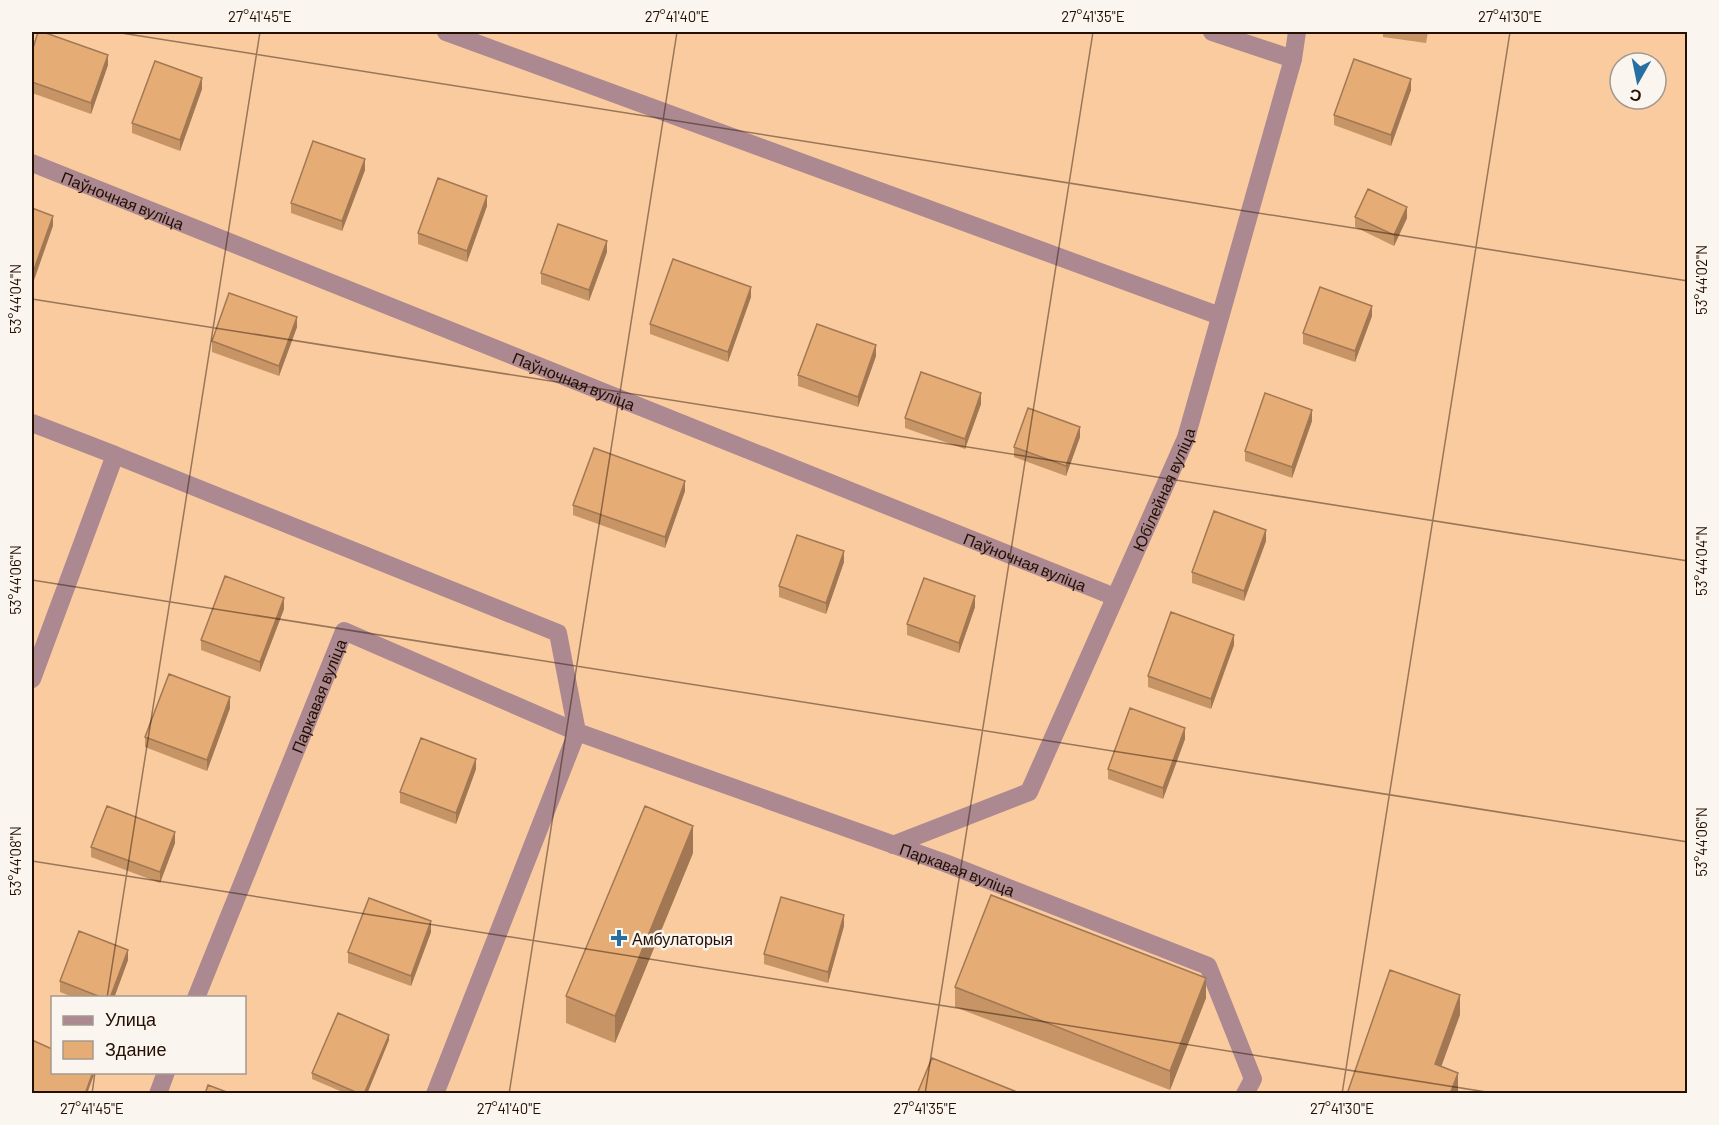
<svg xmlns="http://www.w3.org/2000/svg" width="1719" height="1125" font-family="Barlow,sans-serif">
<style>
.lines{fill:none;stroke-linecap:round;stroke-linejoin:round}
.lane{stroke:#ac8991;stroke-width:18}
.street{stroke:#ac8991;stroke-width:18}
.wall{fill:#c69465}
.shaded-wall{fill:#a17853}
.building{fill:#e6ac76;stroke:#a17853;stroke-width:1.5}
.ticks{fill:none;stroke:#240f00;stroke-width:1.5;stroke-opacity:0.45}
.poi-dot{fill:#276fa3;stroke:#fbf5ef;stroke-width:2}
.labels{text-anchor:middle;dominant-baseline:central;stroke-width:5;stroke-linejoin:round;paint-order:stroke}
.street-label{font-size:16px;fill:#240f00;stroke:#fbf5ef}
.poi-label{font-size:16px;fill:#240f00;stroke:#fbf5ef;text-anchor:start}
.neatline{fill:none;stroke:#240f00;stroke-width:2}
.ticks-label{font-size:15px;text-anchor:middle;fill:#240f00}
</style>
<rect width="100%" height="100%" fill="#facb9f"/>
<g class="lines">
<path class="lane" d="M 446,32 L 1220,316
M 32,423 L 115,455 L 32,679
M 115,455 L 558,633 L 577,732"/>
<g class="street">
<path d="M 1212,32 L 1293,59"/>
<path id="s1" d="M 32,163 L 1115,597"/>
<path id="s2" d="M 893,845 L 1029,792 L 1186,438 L 1293,59 L 1297,32"/>
<path id="s3" d="M 196,998 L 344,631 L 577,732 L 945,863 L 1208,966 L 1253,1079 L 1245,1094"/>
<path d="M 158,1094 L 166,1072"/>
<path d="M 435,1094 L 577,732"/>
</g>
</g>
<path class="wall" d="M 1383,32 L 1428,32 L 1426,43 L 1383,37 Z
M 32,51 L 108,65 L 91,114 L 32,93 Z
M 202,89 L 180,151 L 132,133 L 132,123 Z
M 1411,90 L 1391,146 L 1334,125 L 1334,115 Z
M 365,170 L 342,231 L 291,213 L 291,203 Z
M 487,206 L 467,262 L 418,244 L 418,233 Z
M 1355,217 L 1407,218 L 1394,246 L 1355,227 Z
M 607,252 L 589,301 L 541,284 L 541,273 Z
M 751,297 L 728,362 L 650,334 L 650,324 Z
M 1372,316 L 1355,362 L 1303,344 L 1303,333 Z
M 297,327 L 279,376 L 212,352 L 212,341 Z
M 876,356 L 858,407 L 798,386 L 798,375 Z
M 981,404 L 965,449 L 905,428 L 905,418 Z
M 1312,421 L 1292,478 L 1245,461 L 1245,451 Z
M 1080,437 L 1066,476 L 1014,457 L 1014,447 Z
M 685,491 L 665,548 L 573,515 L 573,505 Z
M 1266,541 L 1244,601 L 1192,583 L 1192,572 Z
M 844,562 L 826,614 L 779,597 L 779,586 Z
M 975,607 L 959,653 L 907,635 L 907,624 Z
M 284,609 L 260,672 L 201,650 L 201,640 Z
M 1234,645 L 1211,709 L 1148,687 L 1148,676 Z
M 230,708 L 207,771 L 145,747 L 145,737 Z
M 1185,739 L 1163,799 L 1108,779 L 1108,769 Z
M 476,769 L 456,824 L 400,803 L 400,792 Z
M 175,843 L 160,883 L 91,857 L 91,847 Z
M 693,853 L 615,1043 L 566,1023 L 566,996 Z
M 844,926 L 828,983 L 764,964 L 764,954 Z
M 431,932 L 411,986 L 348,963 L 348,952 Z
M 128,960 L 114,998 L 75,998 L 60,992 L 60,981 Z
M 955,987 L 1206,998 L 1170,1090 L 955,1007 Z
M 389,1040 L 367,1094 L 347,1094 L 312,1079 L 312,1073 Z"/>
<path class="shaded-wall" d="M 108,55 L 108,65 L 91,114 L 91,103 Z
M 202,78 L 202,89 L 180,151 L 180,140 Z
M 1411,79 L 1411,90 L 1391,146 L 1391,135 Z
M 365,159 L 365,170 L 342,231 L 342,221 Z
M 487,196 L 487,206 L 467,262 L 467,251 Z
M 1407,207 L 1407,218 L 1394,246 L 1394,235 Z
M 53,216 L 53,226 L 32,286 L 32,275 Z
M 607,241 L 607,252 L 589,301 L 589,290 Z
M 751,287 L 751,297 L 728,362 L 728,352 Z
M 1372,306 L 1372,316 L 1355,362 L 1355,351 Z
M 297,317 L 297,327 L 279,376 L 279,366 Z
M 876,345 L 876,356 L 858,407 L 858,397 Z
M 981,393 L 981,404 L 965,449 L 965,439 Z
M 1312,410 L 1312,421 L 1292,478 L 1292,467 Z
M 1080,427 L 1080,437 L 1066,476 L 1066,466 Z
M 685,481 L 685,491 L 665,548 L 665,537 Z
M 1266,530 L 1266,541 L 1244,601 L 1244,591 Z
M 844,551 L 844,562 L 826,614 L 826,603 Z
M 975,596 L 975,607 L 959,653 L 959,643 Z
M 284,598 L 284,609 L 260,672 L 260,662 Z
M 1234,635 L 1234,645 L 1211,709 L 1211,699 Z
M 230,697 L 230,708 L 207,771 L 207,760 Z
M 1185,728 L 1185,739 L 1163,799 L 1163,788 Z
M 476,759 L 476,769 L 456,824 L 456,813 Z
M 693,826 L 693,853 L 615,1043 L 615,1016 Z
M 175,832 L 175,843 L 160,883 L 160,872 Z
M 844,915 L 844,926 L 828,983 L 828,972 Z
M 431,921 L 431,932 L 411,986 L 411,976 Z
M 128,950 L 128,960 L 114,998 L 110,998 Z
M 1206,978 L 1206,998 L 1170,1090 L 1170,1071 Z
M 1460,995 L 1460,1015 L 1435,1084 L 1435,1064 Z
M 389,1035 L 389,1040 L 367,1094 L 364,1094 Z
M 93,1072 L 95,1072 L 87,1094 L 85,1094 Z
M 1458,1073 L 1458,1094 L 1450,1094 Z"/>
<path class="building" d="M 38,32 L 43,32 L 108,55 L 91,103 L 32,82 L 32,51 Z
M 1354,59 L 1411,79 L 1391,135 L 1334,115 Z
M 155,61 L 202,78 L 180,140 L 132,123 Z
M 313,141 L 365,159 L 342,221 L 291,203 Z
M 438,178 L 487,196 L 467,251 L 418,233 Z
M 1368,189 L 1407,207 L 1394,235 L 1355,217 Z
M 32,208 L 53,216 L 32,275 Z
M 558,224 L 607,241 L 589,290 L 541,273 Z
M 673,259 L 751,287 L 728,352 L 650,324 Z
M 1320,287 L 1372,306 L 1355,351 L 1303,333 Z
M 229,293 L 297,317 L 279,366 L 212,341 Z
M 817,324 L 876,345 L 858,397 L 798,375 Z
M 921,372 L 981,393 L 965,439 L 905,418 Z
M 1265,393 L 1312,410 L 1292,467 L 1245,451 Z
M 1028,408 L 1080,427 L 1066,466 L 1014,447 Z
M 594,448 L 685,481 L 665,537 L 573,505 Z
M 1214,511 L 1266,530 L 1244,591 L 1192,572 Z
M 797,535 L 844,551 L 826,603 L 779,586 Z
M 225,576 L 284,598 L 260,662 L 201,640 Z
M 924,578 L 975,596 L 959,643 L 907,624 Z
M 1171,612 L 1234,635 L 1211,699 L 1148,676 Z
M 169,674 L 230,697 L 207,760 L 145,737 Z
M 1130,708 L 1185,728 L 1163,788 L 1108,769 Z
M 421,738 L 476,759 L 456,813 L 400,792 Z
M 107,806 L 175,832 L 160,872 L 91,847 Z
M 645,806 L 693,826 L 615,1016 L 566,996 Z
M 991,895 L 1206,978 L 1170,1071 L 955,987 Z
M 781,897 L 844,915 L 828,972 L 764,954 Z
M 369,898 L 431,921 L 411,976 L 348,952 Z
M 79,931 L 128,950 L 110,998 L 103,998 L 60,981 Z
M 1390,970 L 1460,995 L 1435,1064 L 1458,1073 L 1450,1094 L 1347,1094 Z
M 338,1013 L 389,1035 L 364,1094 L 360,1094 L 312,1073 Z
M 32,1040 L 52,1049 L 52,1072 L 93,1072 L 85,1094 L 38,1094 L 32,1091 Z
M 932,1058 L 1022,1094 L 917,1094 Z
M 208,1085 L 232,1094 L 205,1094 Z"/>
<path class="ticks" d="M 115,32 L 1688,281M 32,299 L 1688,561M 32,580 L 1688,842M 32,861 L 1499,1094M 107,998 L 260,32M 92,1094 L 95,1072M 509,1094 L 677,32M 925,1094 L 1093,32M 1342,1094 L 1510,32"/>
<path class="poi-dot" d="M616 929h6v6h6v6h-6v6h-6v-6h-6v-6h6z"/>
<g class="labels">
<g class="street-label">
<text stroke="none"><textPath href="#s1" startOffset="98">Паўночная вуліца</textPath></text>
<text stroke="none"><textPath href="#s1" startOffset="584">Паўночная вуліца</textPath></text>
<text stroke="none"><textPath href="#s2" startOffset="477">Юбілейная вуліца</textPath></text>
<text stroke="none"><textPath href="#s1" startOffset="1070">Паўночная вуліца</textPath></text>
<text stroke="none"><textPath href="#s3" startOffset="326">Паркавая вуліца</textPath></text>
<text stroke="none"><textPath href="#s3" startOffset="1054">Паркавая вуліца</textPath></text>
</g>
<g class="poi-label">
<text x="632" y="938">Амбулаторыя</text>
</g>
</g>
<rect width="1719" height="1125" fill="none" stroke="#fbf5ef" stroke-width="66"/>
<rect x="51" y="996" width="195" height="78" fill="#fbf5ef" stroke="#a5998f" stroke-width="1.5"/>
<rect x="63" y="1016" width="30" height="9" fill="#ac8991" stroke="#a5998f" stroke-width="1.5"/>
<text x="105" y="1026" font-size="18" fill="#240f00">Улица</text>
<rect x="63" y="1041" width="30" height="18" fill="#e6ac76" stroke="#a5998f" stroke-width="1.5"/>
<text x="105" y="1056" font-size="18" fill="#240f00">Здание</text>
<g transform="translate(1638 81) rotate(189)"><circle r="28" fill="#fbf5ef" stroke="#a5998f" stroke-width="1.5"/>
<path d="M0-4.5L10 22L0 15L-10 22Z" fill="#276fa3"/>
<text y="-9" font-size="16" font-weight="bold" text-anchor="middle" fill="#240f00">С</text>
</g>
<rect x="33" y="33" width="1653" height="1059" class="neatline"/>
<g class="ticks-label">
<text x="260" y="22">27°41'45"E</text>
<text x="677" y="22">27°41'40"E</text>
<text x="1093" y="22">27°41'35"E</text>
<text x="1510" y="22">27°41'30"E</text>
<text transform="translate(1702 280) rotate(-90)" y="5">53°44'02"N</text>
<text transform="translate(16 299) rotate(-90)" y="5">53°44'04"N</text>
<text transform="translate(1702 561) rotate(-90)" y="5">53°44'04"N</text>
<text transform="translate(16 580) rotate(-90)" y="5">53°44'06"N</text>
<text transform="translate(1702 842) rotate(-90)" y="5">53°44'06"N</text>
<text transform="translate(16 861) rotate(-90)" y="5">53°44'08"N</text>
<text x="92" y="1114">27°41'45"E</text>
<text x="509" y="1114">27°41'40"E</text>
<text x="925" y="1114">27°41'35"E</text>
<text x="1342" y="1114">27°41'30"E</text>
</g>
</svg>
